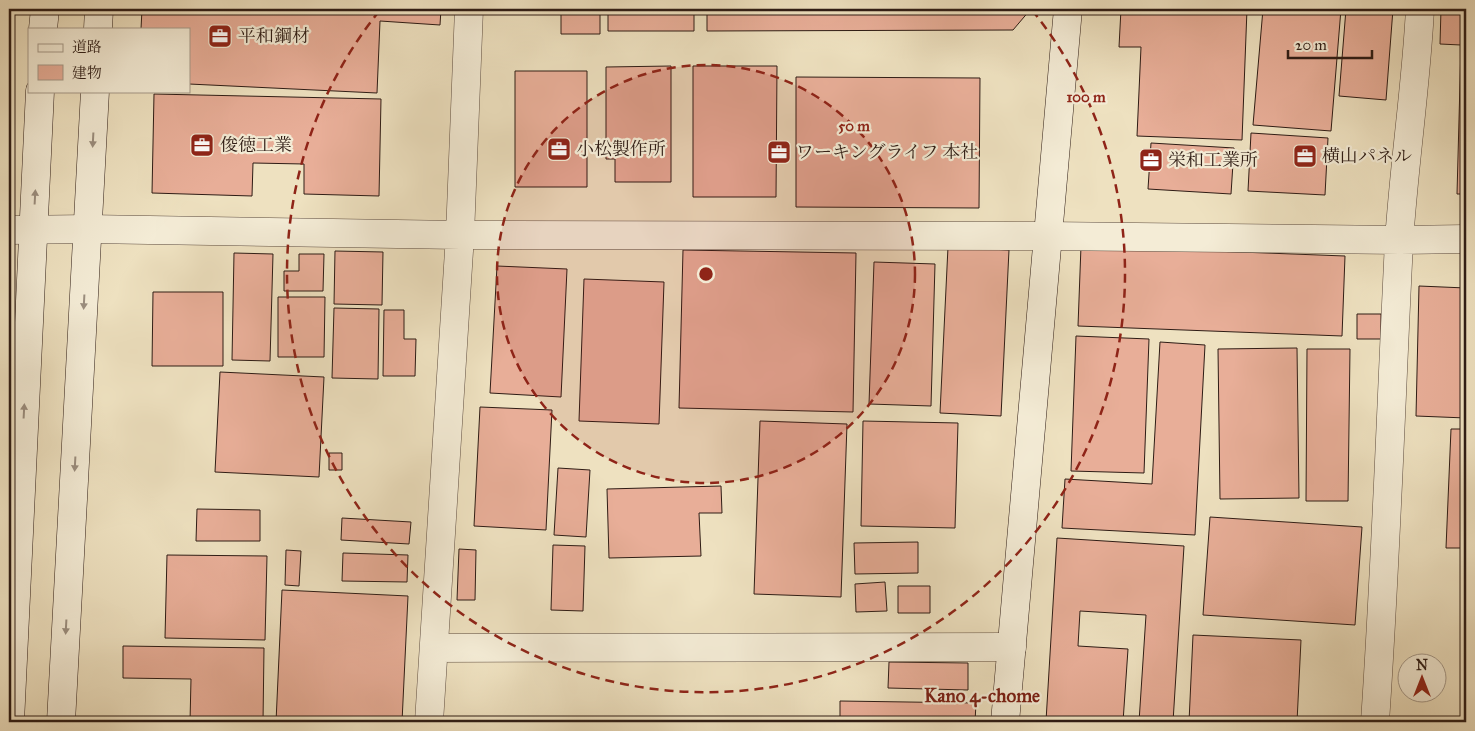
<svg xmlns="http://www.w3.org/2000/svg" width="1475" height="731" font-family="'IM FELL Great Primer','Noto Serif JP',serif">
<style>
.building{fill:#e8ae98;stroke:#2e1c15}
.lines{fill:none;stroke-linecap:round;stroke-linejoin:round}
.street-casing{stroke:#5e4d40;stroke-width:29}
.secondary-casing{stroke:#2e1c15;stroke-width:29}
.street{stroke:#f4ecd6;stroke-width:28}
.secondary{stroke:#f4ecd6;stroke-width:28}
.oneway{fill:#9b8e7f}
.ring{fill:none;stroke:#8f2418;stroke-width:2.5;stroke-dasharray:9 6}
.labels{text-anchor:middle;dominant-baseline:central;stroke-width:4.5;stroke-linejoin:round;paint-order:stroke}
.poi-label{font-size:18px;fill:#2e1c15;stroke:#f4ecd6;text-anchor:start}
.neighbourhood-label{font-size:19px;font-weight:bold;fill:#7a1f14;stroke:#f4ecd6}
.centre{fill:#8f2418;stroke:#f4ecd6;stroke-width:2.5}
.ring-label{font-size:15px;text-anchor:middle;font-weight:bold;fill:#8f2418;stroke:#f4ecd6;stroke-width:4.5;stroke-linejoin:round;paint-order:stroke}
</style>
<rect width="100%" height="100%" fill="#eee1c0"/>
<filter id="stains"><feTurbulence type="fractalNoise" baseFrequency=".004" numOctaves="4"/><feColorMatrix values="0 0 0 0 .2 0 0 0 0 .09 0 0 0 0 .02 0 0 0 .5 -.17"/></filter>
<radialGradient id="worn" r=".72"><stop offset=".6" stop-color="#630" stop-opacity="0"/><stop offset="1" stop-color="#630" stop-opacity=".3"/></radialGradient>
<path class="building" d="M 142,9 L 441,9 L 440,25 L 380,21 L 377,93 L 189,84 L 189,29 L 141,29 Z
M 561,9 L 600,9 L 600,34 L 561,34 Z
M 608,9 L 694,9 L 694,31 L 608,31 Z
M 707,9 L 1030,9 L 1030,10 L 1013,30 L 707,31 Z
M 1121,9 L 1247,9 L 1242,140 L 1137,136 L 1141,47 L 1119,47 Z
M 1263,9 L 1341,9 L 1331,131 L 1253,125 Z
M 1346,9 L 1393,9 L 1386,100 L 1339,96 Z
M 1441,9 L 1466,9 L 1466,194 L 1457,194 L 1461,45 L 1440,44 Z
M 671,66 L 671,182 L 615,182 L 615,159 L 606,159 L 606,67 Z
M 693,66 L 777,66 L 776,197 L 693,197 Z
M 515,71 L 587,71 L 587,187 L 515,187 Z
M 796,77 L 980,78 L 979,208 L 796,207 Z
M 154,94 L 381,99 L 379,196 L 304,194 L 304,164 L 253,163 L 252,196 L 152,193 Z
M 1251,133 L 1328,138 L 1325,195 L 1248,191 Z
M 1151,143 L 1234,148 L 1231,194 L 1148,189 Z
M 1081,246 L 1345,256 L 1342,336 L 1078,326 Z
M 948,247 L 1009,250 L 1001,416 L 940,413 Z
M 683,250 L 856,253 L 853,412 L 679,408 Z
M 335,251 L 383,252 L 382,305 L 334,304 Z
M 234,253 L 273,254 L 270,361 L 232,360 Z
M 299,254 L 324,254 L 323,291 L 284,291 L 284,271 L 299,271 Z
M 874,262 L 935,264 L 931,406 L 869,404 Z
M 497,266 L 567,269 L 561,397 L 490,393 Z
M 584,279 L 664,282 L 659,424 L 579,421 Z
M 1419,286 L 1466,288 L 1466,418 L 1416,416 Z
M 153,292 L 223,292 L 223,366 L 152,366 Z
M 278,297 L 325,297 L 324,357 L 278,357 Z
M 334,308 L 379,309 L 378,379 L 332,378 Z
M 384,310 L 404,310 L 404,339 L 416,339 L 415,376 L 383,376 Z
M 1357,314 L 1381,314 L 1381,339 L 1357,339 Z
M 1076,336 L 1149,339 L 1144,473 L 1071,471 Z
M 1160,342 L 1205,345 L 1195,535 L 1062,528 L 1065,479 L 1152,484 Z
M 1297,348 L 1299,498 L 1220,499 L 1218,349 Z
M 1307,349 L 1350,349 L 1348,501 L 1306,501 Z
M 220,372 L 324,377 L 319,477 L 215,472 Z
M 480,407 L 552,410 L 546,530 L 474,526 Z
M 760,421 L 847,424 L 841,597 L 754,594 Z
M 863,421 L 958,423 L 955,528 L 861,526 Z
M 1451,429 L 1466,429 L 1466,548 L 1446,548 Z
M 329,453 L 342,453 L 342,470 L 329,470 Z
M 558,468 L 590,470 L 586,537 L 554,535 Z
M 721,486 L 722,513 L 699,513 L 701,556 L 609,558 L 607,489 Z
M 197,509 L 260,510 L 260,541 L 196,541 Z
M 1210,517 L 1362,527 L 1355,625 L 1203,615 Z
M 342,518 L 411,522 L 409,544 L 341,540 Z
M 1057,538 L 1184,546 L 1173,722 L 1139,722 L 1146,615 L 1080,611 L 1078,646 L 1128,649 L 1123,722 L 1046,721 Z
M 918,542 L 918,573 L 855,574 L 854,543 Z
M 553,545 L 585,546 L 583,611 L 551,610 Z
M 459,549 L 476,550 L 475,600 L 457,600 Z
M 286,550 L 301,551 L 299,586 L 285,585 Z
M 343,553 L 408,555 L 407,582 L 342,581 Z
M 167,555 L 267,556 L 265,640 L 165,638 Z
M 885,582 L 887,611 L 856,612 L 855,584 Z
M 898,586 L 930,586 L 930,613 L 898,613 Z
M 282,590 L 408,596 L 402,722 L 276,722 Z
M 1193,635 L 1301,640 L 1297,722 L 1189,722 Z
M 123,646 L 264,648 L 263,722 L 190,722 L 191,679 L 123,678 Z
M 889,662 L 968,663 L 968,690 L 888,688 Z
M 840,701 L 976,703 L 975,722 L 840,722 Z"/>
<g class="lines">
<g class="street-casing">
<path id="street" d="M 9,230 L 88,229 L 460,235 L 1047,236 L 1400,240 L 1466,239
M 434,648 L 1012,647
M 429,722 L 460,235 L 469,9
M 1375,722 C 1386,562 1391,402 1399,242 C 1404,164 1416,87 1420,9"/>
</g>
<g class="secondary-casing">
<path id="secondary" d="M 43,29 L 45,9
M 98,29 L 99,9
M 10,722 L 40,91
M 61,722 L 95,91
M 1005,722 L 1068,9"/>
</g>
<use href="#street" class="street"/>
<use href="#secondary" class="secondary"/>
</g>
<defs><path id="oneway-solid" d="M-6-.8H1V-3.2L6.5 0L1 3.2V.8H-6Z" transform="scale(1.25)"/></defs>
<g class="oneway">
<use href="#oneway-solid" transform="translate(93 140) rotate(93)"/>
<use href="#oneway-solid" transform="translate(35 197) rotate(-87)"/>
<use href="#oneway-solid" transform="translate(84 302) rotate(93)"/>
<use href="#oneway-solid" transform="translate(24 411) rotate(-87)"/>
<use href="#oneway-solid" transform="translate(75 464) rotate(93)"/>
<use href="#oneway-solid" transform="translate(66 627) rotate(93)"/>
</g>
<circle cx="706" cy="274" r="209" fill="#8f2418" fill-opacity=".12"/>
<g class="ring">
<circle cx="706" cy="274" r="209"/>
<path d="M1032 10A419 419 0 1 1 380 10"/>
</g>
<defs>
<g id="office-square" transform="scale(1.25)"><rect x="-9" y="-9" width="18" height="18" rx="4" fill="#8f2418" stroke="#f4ecd6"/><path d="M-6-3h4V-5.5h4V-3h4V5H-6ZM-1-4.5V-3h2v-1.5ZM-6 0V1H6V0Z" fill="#fff"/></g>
</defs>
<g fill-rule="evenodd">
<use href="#office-square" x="220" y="36"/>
<use href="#office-square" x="202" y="145"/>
<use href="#office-square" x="559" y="149"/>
<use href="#office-square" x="779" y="152"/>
<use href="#office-square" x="1305" y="156"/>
<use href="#office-square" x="1151" y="160"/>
</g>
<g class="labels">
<g class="poi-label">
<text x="238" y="36">平和鋼材</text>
<text x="220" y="145">俊徳工業</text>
<text x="576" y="149">小松製作所</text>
<text x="796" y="152">ワーキングライフ 本社</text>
<text x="1322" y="156">横山パネル</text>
<text x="1168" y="160">栄和工業所</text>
</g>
<g class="neighbourhood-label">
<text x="982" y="695">Kano 4-chome</text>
</g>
</g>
<circle cx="706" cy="274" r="8" class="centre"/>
<g class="ring-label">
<text x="1086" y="102">100 m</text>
<text x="854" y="131">50 m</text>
</g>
<rect width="1475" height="731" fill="none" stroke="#eee1c0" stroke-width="30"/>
<rect x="10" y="10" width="1455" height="711" fill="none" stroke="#2e1c15" stroke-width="2.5"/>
<rect x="15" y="15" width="1445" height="701" fill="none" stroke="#2e1c15"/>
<rect x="28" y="28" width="162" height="65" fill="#f4ecd6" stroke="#a59989"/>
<rect x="38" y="44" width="25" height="8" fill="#f4ecd6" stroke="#a59989"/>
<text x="72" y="52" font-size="15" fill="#2e1c15">道路</text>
<rect x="38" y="65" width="25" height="15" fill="#e8ae98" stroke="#a59989"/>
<text x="72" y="78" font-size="15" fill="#2e1c15">建物</text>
<g transform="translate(1422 678)"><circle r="24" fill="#f4ecd6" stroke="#a59989"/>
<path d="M0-4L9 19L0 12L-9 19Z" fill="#8f2418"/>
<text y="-8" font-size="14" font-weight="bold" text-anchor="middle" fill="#2e1c15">N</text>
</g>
<path d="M1288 50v8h84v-8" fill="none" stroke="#2e1c15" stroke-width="2.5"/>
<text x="1295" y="50" font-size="15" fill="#2e1c15" stroke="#f4ecd6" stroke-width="4" paint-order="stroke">20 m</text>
<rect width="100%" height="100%" filter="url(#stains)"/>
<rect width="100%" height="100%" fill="url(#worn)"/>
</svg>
